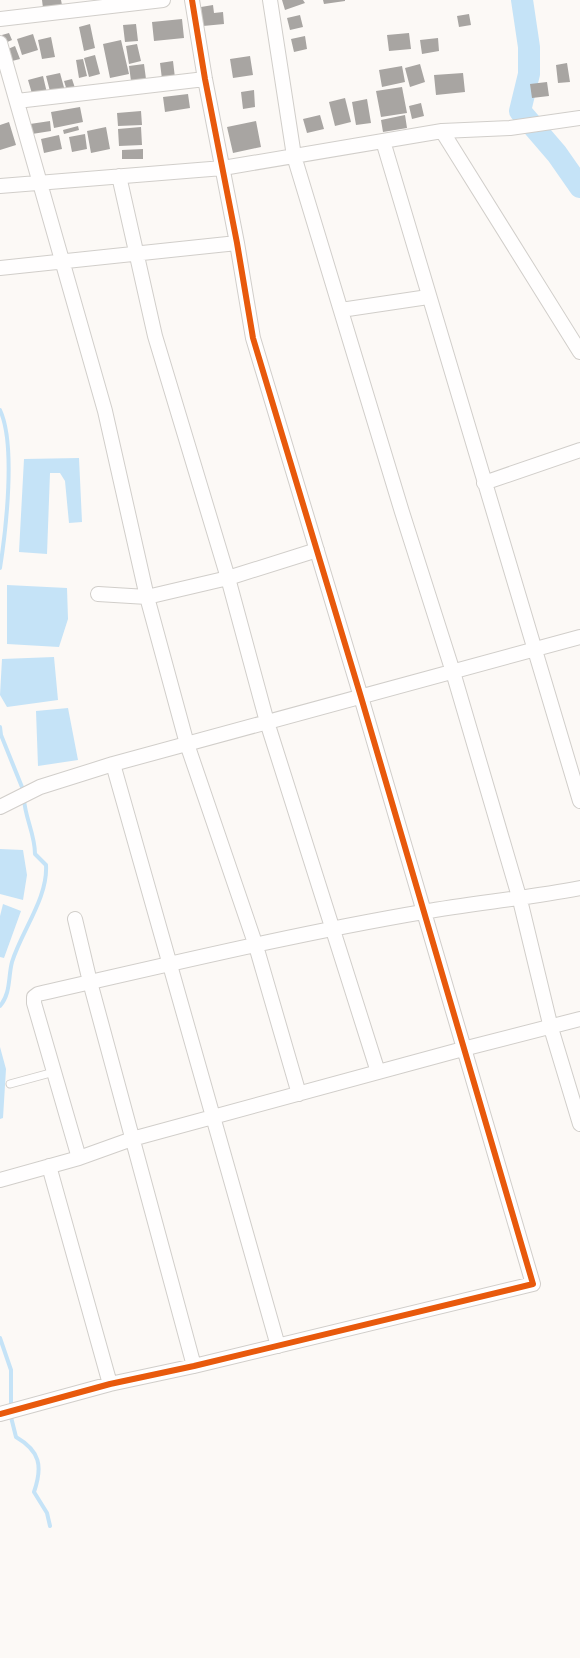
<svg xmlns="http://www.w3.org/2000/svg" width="580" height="1658" font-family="Cabin,sans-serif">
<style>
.water{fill:#c5e3f7}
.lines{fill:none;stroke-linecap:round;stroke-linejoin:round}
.stream{stroke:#c5e3f7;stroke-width:4}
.river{stroke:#c5e3f7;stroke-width:22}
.building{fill:#a8a5a2}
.lane-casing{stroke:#d1ceca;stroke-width:9}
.street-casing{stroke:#d1ceca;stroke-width:16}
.lane{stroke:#fffefe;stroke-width:7}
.street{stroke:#fffefe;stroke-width:14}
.cycleway-casing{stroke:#fff;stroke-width:9}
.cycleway{stroke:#e8590c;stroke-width:6}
</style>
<rect width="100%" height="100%" fill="#fcf9f6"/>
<path class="water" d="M 79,458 L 82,522 L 69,523 L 65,481 L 60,473 L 50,473 L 47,554 L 19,552 L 24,459 Z
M 7,585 L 67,588 L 68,619 L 59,647 L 7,644 Z
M 54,657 L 58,700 L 7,707 L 0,695 L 2,659 Z
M 68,708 L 78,760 L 38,766 L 36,711 Z
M 0,849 L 23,850 L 27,875 L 23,900 L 0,894 Z
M 3,904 L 21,911 L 4,958 L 0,957 L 0,916 Z
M 0,1047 L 6,1069 L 3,1118 L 0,1119 Z"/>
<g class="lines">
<path class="stream" d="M 0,410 C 16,444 6,530 0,568
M 0,727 L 1,735 L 24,792
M 0,1006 C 11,993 8,977 12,962 C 22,930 48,898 46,865 L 35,854 C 35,834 25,818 24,799
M 0,1338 L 11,1370 L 11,1417 L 16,1437 C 40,1451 43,1466 34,1492 L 47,1513 L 50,1526"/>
<path class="river" d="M 522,0 L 529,47 L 529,74 L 520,111 L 557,154 L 580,187"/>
</g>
<path class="building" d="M 42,0 L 61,0 L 62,5 L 43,8 Z
M 282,0 L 303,0 L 305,3 L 285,10 Z
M 323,0 L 345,0 L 345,1 L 324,4 Z
M 213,5 L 214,13 L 223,12 L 224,24 L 203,26 L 201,7 Z
M 469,14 L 471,25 L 459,27 L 457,16 Z
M 300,15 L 303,27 L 290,30 L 287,18 Z
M 182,19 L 184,38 L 154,41 L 152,22 Z
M 90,24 L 95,48 L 84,51 L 79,27 Z
M 136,24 L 138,41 L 125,42 L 123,25 Z
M 9,33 L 12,40 L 5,43 L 2,35 Z
M 409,33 L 411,49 L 389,51 L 387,35 Z
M 33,34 L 38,50 L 22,55 L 17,39 Z
M 305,36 L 307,49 L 294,52 L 291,39 Z
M 51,37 L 55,57 L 42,59 L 38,40 Z
M 438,38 L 439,51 L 422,54 L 420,40 Z
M 121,40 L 129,74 L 110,78 L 103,44 Z
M 137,44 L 141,61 L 129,64 L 126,46 Z
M 15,46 L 20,59 L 12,61 L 8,49 Z
M 95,55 L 100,74 L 89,77 L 84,58 Z
M 250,56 L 253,75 L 233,78 L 230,59 Z
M 83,59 L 87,76 L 79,78 L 76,60 Z
M 173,61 L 175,78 L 162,79 L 160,63 Z
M 567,63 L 570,82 L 558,83 L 556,65 Z
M 144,64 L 146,79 L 131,81 L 129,66 Z
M 420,64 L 425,82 L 410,87 L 405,68 Z
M 402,66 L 405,82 L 382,87 L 379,70 Z
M 60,73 L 65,91 L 51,95 L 46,76 Z
M 463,73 L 465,92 L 436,95 L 434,75 Z
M 43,76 L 47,93 L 33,97 L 28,80 Z
M 72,79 L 76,91 L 68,94 L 64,81 Z
M 547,82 L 549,96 L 532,98 L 530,84 Z
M 402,87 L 407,113 L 381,117 L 376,91 Z
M 254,90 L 255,107 L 243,109 L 241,92 Z
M 188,94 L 190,108 L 165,112 L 163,97 Z
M 345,98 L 351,122 L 335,126 L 329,102 Z
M 367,99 L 371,123 L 356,125 L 352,102 Z
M 421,103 L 424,116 L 412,119 L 409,106 Z
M 80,107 L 83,122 L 54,128 L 51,112 Z
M 141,111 L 142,125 L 118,126 L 117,113 Z
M 320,115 L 324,129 L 307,133 L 303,119 Z
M 405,115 L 407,128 L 383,132 L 381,120 Z
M 50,121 L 51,131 L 32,134 L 30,124 Z
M 256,121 L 261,147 L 233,153 L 227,127 Z
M 9,122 L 16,145 L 0,150 L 0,125 Z
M 78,126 L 79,130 L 64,134 L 63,130 Z
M 106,127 L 110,149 L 91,153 L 87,131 Z
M 141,127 L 142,145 L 119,146 L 118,129 Z
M 85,134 L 87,149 L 72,152 L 69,137 Z
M 59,135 L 62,149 L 44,153 L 41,139 Z
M 143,149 L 143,159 L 122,159 L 122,150 Z"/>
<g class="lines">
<g class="lane-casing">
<path id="lane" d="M 10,1084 L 54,1072"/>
</g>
<g class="street-casing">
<path id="street" d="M 270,0 L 294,156 L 402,512 L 453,672 L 520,900 L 551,1028 L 580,1124
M 0,19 L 163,0
M 0,43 L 105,411 L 147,597 L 187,744 L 256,946 L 299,1094
M 17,101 L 205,79
M 442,131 L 580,352
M 383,141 L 580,801
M 119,176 L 155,336 L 228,578 L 267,722 L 378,1072
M 0,186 L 223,168 L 442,131 L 510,128 L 580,118
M 0,268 L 237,243
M 341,310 L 428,297
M 484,483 L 580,450
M 98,594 L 147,597 L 228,578 L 317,550
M 113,764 L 278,1346
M 0,807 L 40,787 L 113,764 L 580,637
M 75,919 L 90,982 L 194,1366
M 79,1158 L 34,1003 L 34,997 L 38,994 C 166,965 294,934 423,912 C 475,903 528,898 580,888
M 49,1166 L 110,1384
M 0,1180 L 79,1158 L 132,1139 L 463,1049 L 580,1019
M 0,1414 L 110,1384 L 194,1366 L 533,1284 L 361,697 L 253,338 L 237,243 L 205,79 L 192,0"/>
</g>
<use href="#lane" class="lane"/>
<use href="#street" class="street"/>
<g class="cycleway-casing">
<path id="cycleway" d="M 0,1414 L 110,1384 L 194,1366 L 533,1284 L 361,697 L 253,338 L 237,243 L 205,79 L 192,0"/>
</g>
<use href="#cycleway" class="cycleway"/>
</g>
</svg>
